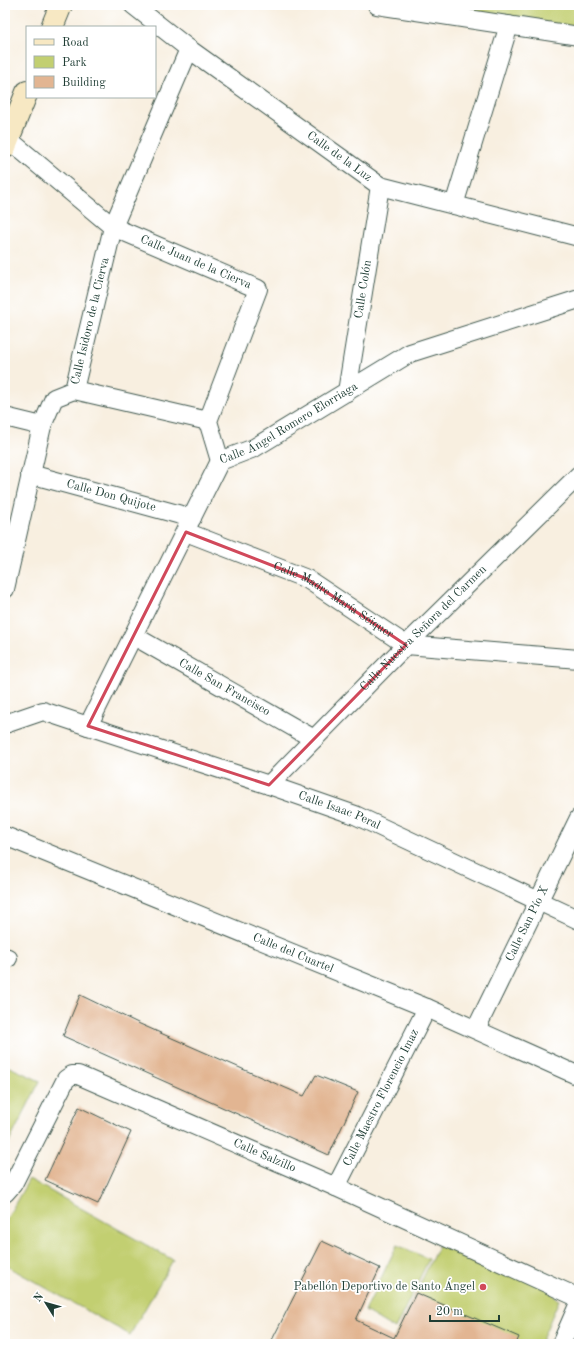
<svg xmlns="http://www.w3.org/2000/svg" width="584" height="1349" font-family="'Old Standard TT',serif">
<style>
.green{fill:#c2cf71;stroke:#708652}
.building{fill:#e2b592}
.lines{fill:none;stroke-linecap:round;stroke-linejoin:round}
.street-casing{stroke:#40584e;stroke-width:20}
.secondary-casing{stroke:#40584e;stroke-width:24}
.street{stroke:#fff;stroke-width:18}
.secondary{stroke:#f7e8c3;stroke-width:22}
.marked{fill:none;stroke:#d1495b;stroke-width:3;stroke-linejoin:round}
.poi-dot{fill:#d1495b;stroke:#fff;stroke-width:1.5}
.labels{text-anchor:middle;dominant-baseline:central;stroke-width:3.5;stroke-linejoin:round;paint-order:stroke}
.street-label{font-size:12px;fill:#1f3d34;stroke:#fff}
.poi-label{font-size:12px;fill:#1f3d34;stroke:#fff;text-anchor:end}
</style>
<rect width="100%" height="100%" fill="#fff"/>
<filter id="ink" filterUnits="userSpaceOnUse"><feTurbulence type="fractalNoise" baseFrequency=".025" numOctaves="2"/><feDisplacementMap in="SourceGraphic" scale="8" xChannelSelector="R" yChannelSelector="G"/><feConvolveMatrix kernelMatrix="1 2 1 2 8 2 1 2 1" color-interpolation-filters="sRGB"/></filter>
<filter id="wash" filterUnits="userSpaceOnUse"><feTurbulence type="fractalNoise" baseFrequency=".012" numOctaves="4" result="noise"/><feDisplacementMap in="SourceGraphic" scale="16" xChannelSelector="R" yChannelSelector="G"/><feGaussianBlur stdDeviation="0.9" result="paint"/><feColorMatrix in="noise" values="0 0 0 0 0 0 0 0 0 0 0 0 0 0 0 0 0 1.4 0 .05"/><feComposite in="paint" operator="in"/></filter>
<g filter="url(#wash)">
<rect width="100%" height="100%" fill="#f8efe0"/>
<path class="green" d="M 377,5 L 579,5 L 579,36 Z
M 5,1065 L 40,1081 L 5,1150 Z
M 29,1179 L 173,1260 L 130,1335 L 5,1265 L 5,1222 Z
M 443,1236 L 541,1282 L 559,1300 L 540,1344 L 391,1344 Z
M 397,1245 L 429,1259 L 395,1329 L 365,1311 Z"/>
<g id="blocks">
<path class="building" d="M 80,995 L 140,1024 L 304,1096 L 316,1075 L 358,1092 L 329,1155 L 63,1036 Z
M 79,1107 L 131,1132 L 98,1204 L 45,1180 Z
M 322,1241 L 380,1268 L 356,1320 L 394,1338 L 416,1293 L 519,1337 L 516,1344 L 270,1344 Z"/>
</g>
</g>
<g filter="url(#ink)">
<use href="#blocks" fill-opacity="0" stroke="#40584e" stroke-width="1"/>
<g class="lines">
<g class="street-casing">
<g id="street">
<path id="s1" d="M 133,5 L 189,49 L 380,186 L 579,237"/>
<path d="M 377,5 L 579,36"/>
<path id="s2" d="M 8,139 L 113,227 L 258,289 L 208,421 L 220,461"/>
<path d="M 454,205 L 509,25"/>
<path d="M 74,390 L 208,421"/>
<path id="s3" d="M 347,392 L 380,186"/>
<path d="M 5,417 L 42,426"/>
<path id="s4" d="M 30,474 L 192,518"/>
<path id="s5" d="M 186,532 L 307,579 L 406,645 L 579,659"/>
<path id="s6" d="M 5,589 L 42,426 L 54,398 L 74,390 L 113,227 L 189,49"/>
<path id="s7" d="M 134,636 L 314,739"/>
<path id="s8" d="M 5,724 L 43,711 L 88,726 L 220,461 L 254,448 L 410,353 L 579,299"/>
<path id="s9" d="M 88,726 L 269,785 L 355,815 L 579,920"/>
<path id="s10" d="M 269,785 L 406,645 L 579,475"/>
<path id="s11" d="M 5,836 L 427,1008 L 579,1076"/>
<path d="M 5,957 L 8,958"/>
<path id="s12" d="M 476,1029 L 579,818"/>
<path id="s13" d="M 336,1187 L 427,1008"/>
<path id="s14" d="M 5,1193 L 13,1184 L 66,1079 L 72,1075 L 78,1075 L 336,1187 L 579,1298"/>
<path d="M 561,1344 L 579,1303"/>
</g>
</g>
<g class="secondary-casing">
<path id="secondary" d="M 52,27 L 61,5
M 5,147 L 27,92"/>
</g>
<use href="#street" class="street"/>
<use href="#secondary" class="secondary"/>
</g>
</g>
<path class="marked" d="M 186,532 L 307,579 L 406,645 L 269,785 L 88,726 Z"/>
<circle class="poi-dot" cx="483" cy="1287" r="4"/>
<g class="labels">
<g class="street-label">
<text stroke="none"><textPath href="#s1" startOffset="256">Calle de la Luz</textPath></text>
<text stroke="none"><textPath href="#s2" startOffset="227">Calle Juan de la Cierva</textPath></text>
<text stroke="none"><textPath href="#s3" startOffset="104">Calle Colón</textPath></text>
<text stroke="none"><textPath href="#s6" startOffset="290">Calle Isidoro de la Cierva</textPath></text>
<text stroke="none"><textPath href="#s8" startOffset="462">Calle Ángel Romero Elorriaga</textPath></text>
<text stroke="none"><textPath href="#s4" startOffset="84">Calle Don Quijote</textPath></text>
<text stroke="none"><textPath href="#s5" startOffset="163">Calle Madre María Séiquer</textPath></text>
<text stroke="none"><textPath href="#s10" startOffset="220">Calle Nuestra Señora del Carmen</textPath></text>
<text stroke="none"><textPath href="#s7" startOffset="104">Calle San Francisco</textPath></text>
<text stroke="none"><textPath href="#s9" startOffset="265">Calle Isaac Peral</textPath></text>
<text stroke="none"><textPath href="#s12" startOffset="117">Calle San Pío X</textPath></text>
<text stroke="none"><textPath href="#s11" startOffset="311">Calle del Cuartel</textPath></text>
<text stroke="none"><textPath href="#s13" startOffset="100">Calle Maestro Florencio Imaz</textPath></text>
<text stroke="none"><textPath href="#s14" startOffset="346">Calle Salzillo</textPath></text>
</g>
<g class="poi-label">
<text x="475" y="1287">Pabellón Deportivo de Santo Ángel</text>
</g>
</g>
<rect width="584" height="1349" fill="none" stroke="#fff" stroke-width="20"/>
<rect x="26" y="26" width="130" height="72" fill="#ffffff" stroke="#a5b1ae"/>
<rect x="34" y="39" width="20" height="6" fill="#f7e8c3" stroke="#a5b1ae"/>
<text x="62" y="46" font-size="12" fill="#1f3d34">Road</text>
<rect x="34" y="56" width="20" height="12" fill="#c2cf71" stroke="#a5b1ae"/>
<text x="62" y="66" font-size="12" fill="#1f3d34">Park</text>
<rect x="34" y="76" width="20" height="12" fill="#e2b592" stroke="#a5b1ae"/>
<text x="62" y="86" font-size="12" fill="#1f3d34">Building</text>
<g transform="translate(46 1303) rotate(307)" stroke="#ffffff" stroke-width="3" paint-order="stroke">
<path d="M0-3L7 15L0 10L-7 15Z" fill="#1f3d34"/>
<text y="-6" font-size="11" font-weight="bold" text-anchor="middle" fill="#1f3d34">N</text>
</g>
<path d="M430 1315v6h69v-6" fill="none" stroke="#1f3d34" stroke-width="2"/>
<text x="436" y="1315" font-size="12" fill="#1f3d34" stroke="#ffffff" stroke-width="3" paint-order="stroke">20 m</text>
</svg>
